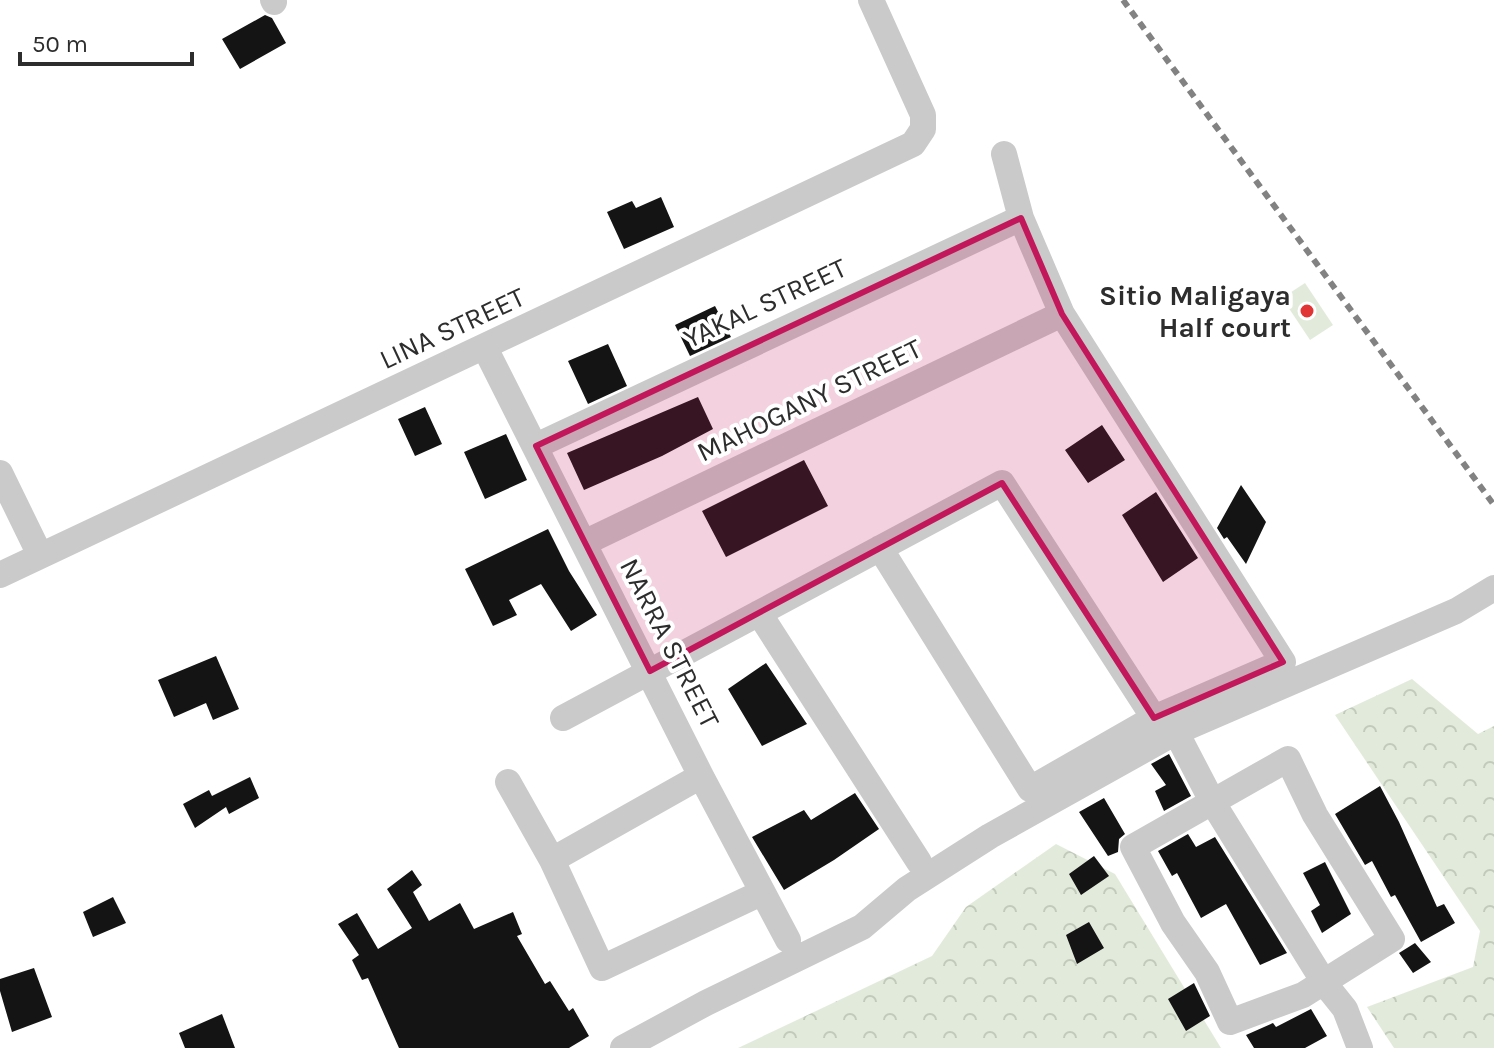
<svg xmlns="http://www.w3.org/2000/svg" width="1494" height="1048" font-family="Karla,sans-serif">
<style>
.forest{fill:url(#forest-crowns)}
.pitch{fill:#e2ebdb}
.building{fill:#141414}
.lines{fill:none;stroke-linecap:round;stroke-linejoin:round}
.street{stroke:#cacaca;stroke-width:26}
.rail{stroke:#828282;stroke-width:6;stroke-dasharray:8 6;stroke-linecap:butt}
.marked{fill:#c2185b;fill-opacity:0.2;stroke:#c2185b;stroke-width:6;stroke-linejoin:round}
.poi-dot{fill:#e03534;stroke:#fff;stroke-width:3}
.labels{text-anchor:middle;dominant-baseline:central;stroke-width:8;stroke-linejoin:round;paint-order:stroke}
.poi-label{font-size:28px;font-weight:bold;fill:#2d2d2d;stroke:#fff;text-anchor:end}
.street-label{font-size:28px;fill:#2d2d2d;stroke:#fff}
</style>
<defs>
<pattern id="forest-crowns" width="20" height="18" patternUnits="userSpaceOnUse" patternTransform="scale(2)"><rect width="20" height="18" fill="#e2ebdb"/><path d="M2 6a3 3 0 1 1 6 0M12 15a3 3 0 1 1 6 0" fill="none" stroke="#c2cabc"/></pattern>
</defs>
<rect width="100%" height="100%" fill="#fff"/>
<path class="forest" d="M 1412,679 L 1478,734 L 1494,726 L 1494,1048 L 1394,1048 L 1367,1007 L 1473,967 L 1480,931 L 1335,715 Z
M 1056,844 L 1115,874 L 1221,1048 L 738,1048 L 932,956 L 966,907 Z"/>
<path class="pitch" d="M 1305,283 L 1333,325 L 1310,340 L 1282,298 Z"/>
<path class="building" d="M 265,15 L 272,18 L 286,43 L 240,69 L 222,39 Z
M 661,197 L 674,227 L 624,249 L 607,212 L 632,201 L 636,208 Z
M 715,306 L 731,337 L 690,356 L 675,325 Z
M 608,344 L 627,386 L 588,404 L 568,361 Z
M 698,397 L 713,429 L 662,456 L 584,490 L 567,453 Z
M 425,407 L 442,444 L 415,456 L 398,419 Z
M 1102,425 L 1125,460 L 1088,483 L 1065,450 Z
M 506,434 L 527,480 L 485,499 L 464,452 Z
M 804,460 L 828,506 L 726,557 L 702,511 Z
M 1241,485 L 1266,522 L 1246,564 L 1227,537 L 1224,539 L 1217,528 Z
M 1156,492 L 1198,558 L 1163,582 L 1122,515 Z
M 548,529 L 569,571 L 597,615 L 571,631 L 541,584 L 509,600 L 517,615 L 493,626 L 465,569 Z
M 216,656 L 239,709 L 213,720 L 206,703 L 174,717 L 158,680 Z
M 766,663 L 807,724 L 762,746 L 728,689 Z
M 1169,754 L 1191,796 L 1164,811 L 1155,791 L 1166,785 L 1151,764 Z
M 250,777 L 259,798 L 229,814 L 226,807 L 195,828 L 183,804 L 209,790 L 212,796 Z
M 1380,786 L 1399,822 L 1437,907 L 1444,904 L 1455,923 L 1421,942 L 1395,895 L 1391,897 L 1372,861 L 1365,865 L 1335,814 Z
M 855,793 L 879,829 L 834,860 L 784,890 L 752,837 L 804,810 L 811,820 Z
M 1104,798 L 1125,834 L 1119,839 L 1118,852 L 1108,856 L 1079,812 Z
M 1188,834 L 1196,847 L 1215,837 L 1287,953 L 1260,965 L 1226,904 L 1201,918 L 1177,873 L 1172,876 L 1158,851 Z
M 1094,856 L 1109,876 L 1081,895 L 1069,874 Z
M 1325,862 L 1351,914 L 1322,933 L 1311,911 L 1320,905 L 1303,873 Z
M 412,870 L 422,885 L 413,892 L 429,921 L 460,903 L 474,929 L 513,912 L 522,934 L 517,936 L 545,984 L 550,981 L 569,1011 L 573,1008 L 589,1036 L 569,1048 L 399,1048 L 368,978 L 362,980 L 352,960 L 359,955 L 338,924 L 357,913 L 378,949 L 412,928 L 387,889 Z
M 113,897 L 126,923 L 93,937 L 83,912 Z
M 1089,922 L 1104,948 L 1077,964 L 1066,935 Z
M 1415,943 L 1431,962 L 1413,973 L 1399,953 Z
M 34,968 L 52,1017 L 12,1032 L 0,991 L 0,979 Z
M 1194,983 L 1210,1016 L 1186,1031 L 1168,999 Z
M 1311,1009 L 1327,1036 L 1305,1048 L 1254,1048 L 1246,1035 L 1273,1023 L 1276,1027 Z
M 222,1014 L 235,1048 L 185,1048 L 179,1033 Z"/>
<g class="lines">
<path class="street" d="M 273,0 L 274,2
M 485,348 L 701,776 L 788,940
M 536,446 L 1021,218
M 0,473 L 40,555
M 584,543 L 1062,314
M 880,548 L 1030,789 L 1154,718 L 1283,662 L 1062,314 L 1021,218 L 1004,154
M 0,575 L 913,144 L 923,129 L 923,115 L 871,0
M 759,613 L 919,862
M 563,718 L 1002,483 L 1154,718
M 1176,732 L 1213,803 L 1325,984 L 1345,1009 L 1360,1048
M 1288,759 L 1315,815 L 1392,939 L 1303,995 L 1230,1022 L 1207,972 L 1173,923 L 1133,847 Z
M 508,782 L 552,860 L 602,968 L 761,893
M 552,860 L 701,776
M 623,1048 L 706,1003 L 862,927 L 907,889 L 990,836 L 1176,732 L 1456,611 L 1494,588"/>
<path class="rail" d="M 1123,0 L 1494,505"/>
</g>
<path class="marked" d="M 1021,218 L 1062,314 L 1283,662 L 1154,718 L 1002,483 L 650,671 L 536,446 Z"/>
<circle class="poi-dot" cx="1307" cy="311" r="8"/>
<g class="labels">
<g class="poi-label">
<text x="1291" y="295">Sitio Maligaya<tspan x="1291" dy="32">Half court</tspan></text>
</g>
<g class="street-label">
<text transform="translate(765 303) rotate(-25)">YAKAL STREET</text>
<text transform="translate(452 328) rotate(-25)">LINA STREET</text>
<text transform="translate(809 400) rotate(-26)">MAHOGANY STREET</text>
<text transform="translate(670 643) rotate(63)">NARRA STREET</text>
</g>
</g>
<path d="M20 52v12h172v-12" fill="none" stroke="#2d2d2d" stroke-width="4"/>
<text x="32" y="52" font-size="24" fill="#2d2d2d" stroke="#ffffff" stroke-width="6" paint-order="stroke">50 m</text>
</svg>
